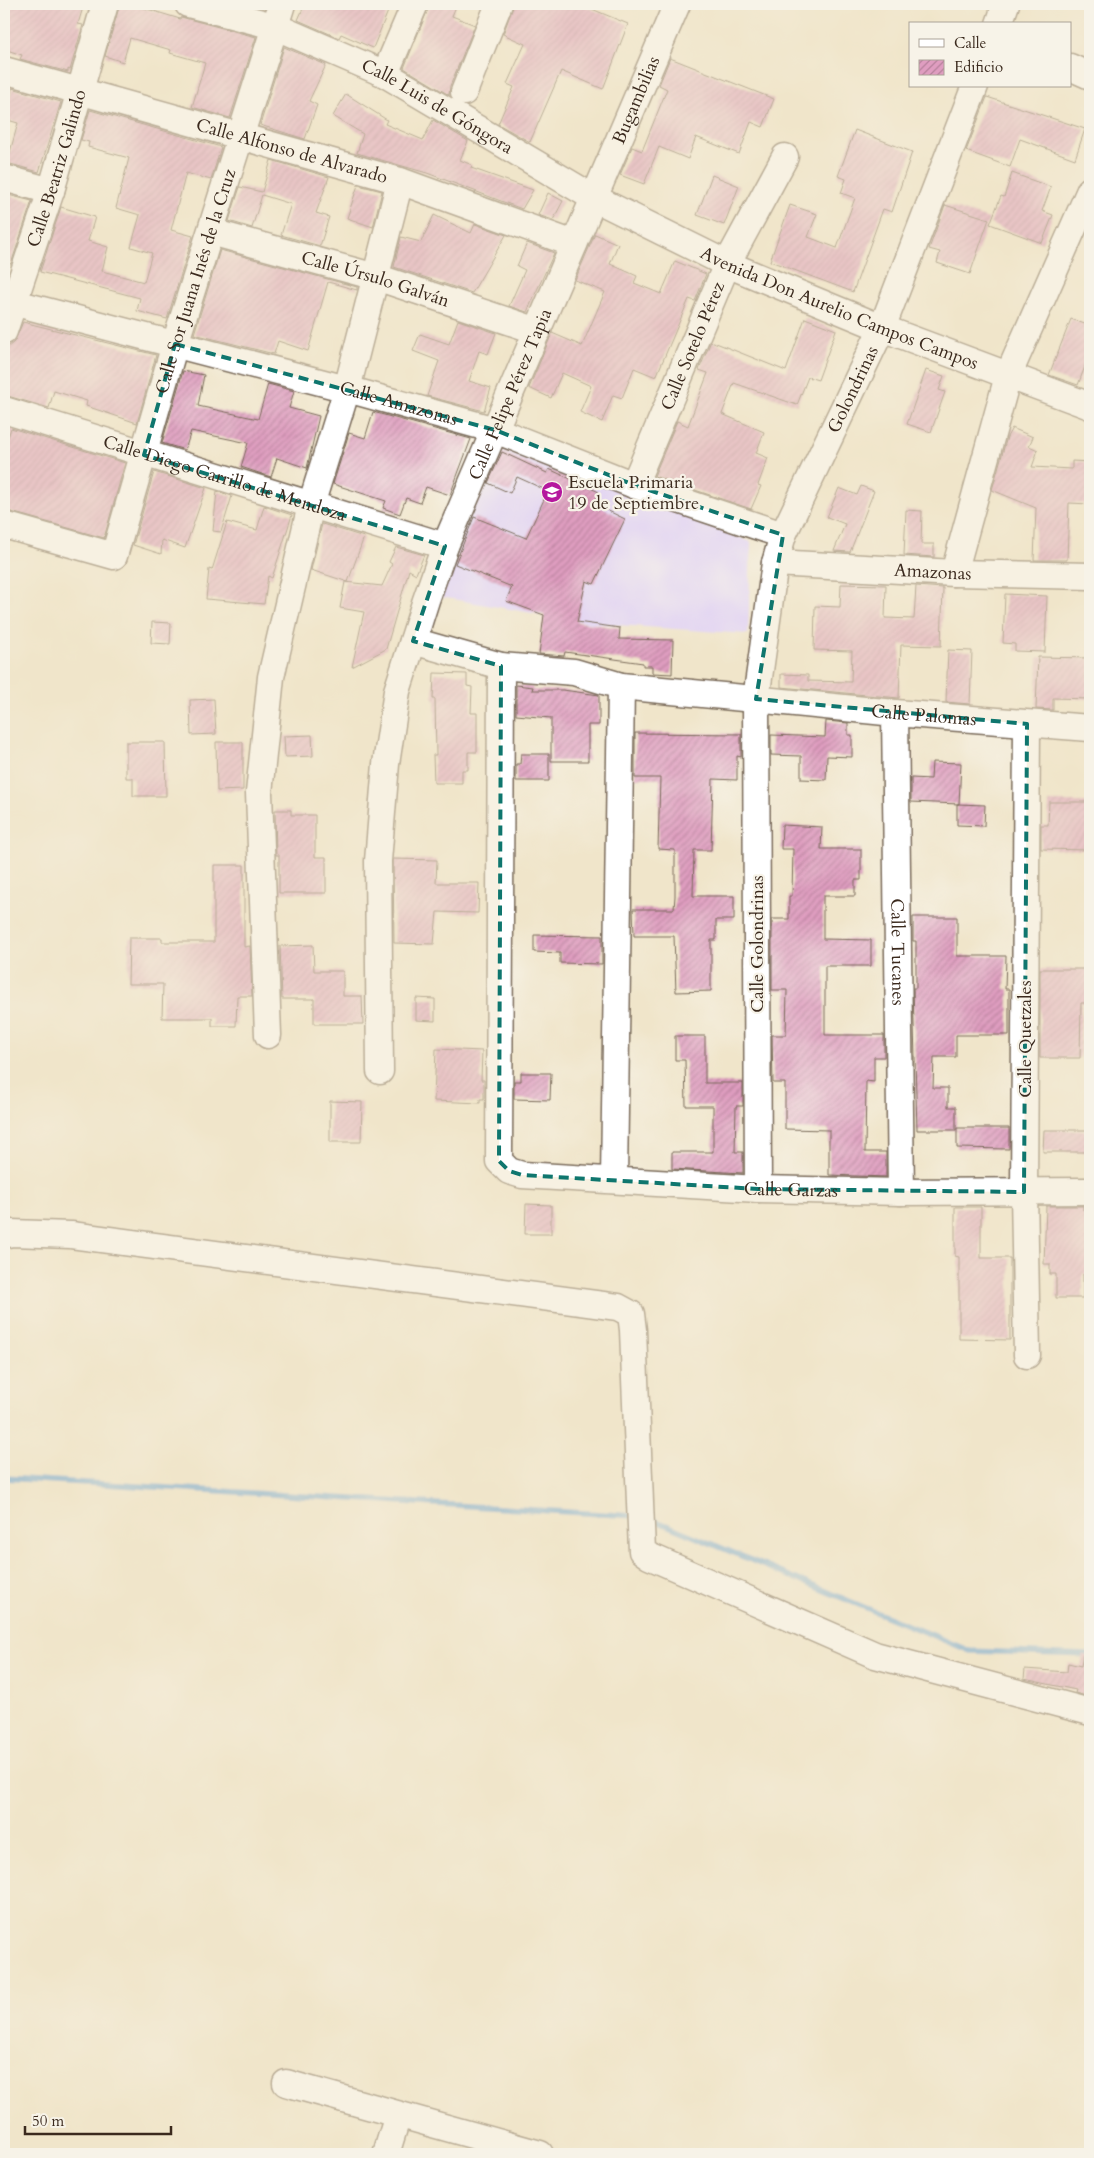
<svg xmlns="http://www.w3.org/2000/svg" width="1094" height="2158" font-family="Cardo,serif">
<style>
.built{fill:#e2d4f3}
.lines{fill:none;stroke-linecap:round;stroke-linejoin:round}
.stream{stroke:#64a1d5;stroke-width:5.5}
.building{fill:url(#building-hatch)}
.minor-casing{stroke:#7a6b5a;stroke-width:29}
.minor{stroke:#fff;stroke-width:26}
.marked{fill:none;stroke:#0f766e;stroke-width:4;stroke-dasharray:10 6;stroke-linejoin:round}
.labels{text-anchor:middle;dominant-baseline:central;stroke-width:4.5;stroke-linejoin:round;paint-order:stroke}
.street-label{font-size:18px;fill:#3b2a1e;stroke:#f7f3e8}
.poi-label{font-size:18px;fill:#3b2a1e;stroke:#f7f3e8;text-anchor:start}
</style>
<defs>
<pattern id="building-hatch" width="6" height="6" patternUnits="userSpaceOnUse" patternTransform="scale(1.25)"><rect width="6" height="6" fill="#df9dc0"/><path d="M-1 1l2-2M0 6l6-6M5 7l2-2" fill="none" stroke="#b6809b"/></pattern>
</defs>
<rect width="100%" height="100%" fill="#f7f3e8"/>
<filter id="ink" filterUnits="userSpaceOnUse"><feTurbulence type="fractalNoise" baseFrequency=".02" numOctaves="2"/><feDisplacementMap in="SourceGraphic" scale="10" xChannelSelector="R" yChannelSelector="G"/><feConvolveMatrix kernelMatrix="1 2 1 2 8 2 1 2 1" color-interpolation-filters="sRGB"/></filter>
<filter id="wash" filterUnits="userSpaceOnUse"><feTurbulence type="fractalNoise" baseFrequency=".0096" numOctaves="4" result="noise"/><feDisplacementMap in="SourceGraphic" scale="20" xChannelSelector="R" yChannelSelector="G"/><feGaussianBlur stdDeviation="1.12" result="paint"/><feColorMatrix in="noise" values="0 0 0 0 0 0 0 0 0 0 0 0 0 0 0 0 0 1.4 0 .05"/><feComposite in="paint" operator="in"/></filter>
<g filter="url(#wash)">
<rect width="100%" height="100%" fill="#f0e5ca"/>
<path class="built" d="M 500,441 L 751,542 L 748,634 L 589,623 L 435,596 Z"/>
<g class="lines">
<path class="stream" d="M 4,1478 L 635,1516
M 647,1517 L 970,1651 L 1090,1655"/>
</g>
<g id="blocks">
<path class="building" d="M 4,4 L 84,4 L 78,24 L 83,25 L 70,70 L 68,69 L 68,72 L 20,59 L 22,55 L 4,49 Z
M 120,4 L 131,4 L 180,19 L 181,17 L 256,37 L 230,118 L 192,107 L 205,63 L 170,53 L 171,50 L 130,38 L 123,62 L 105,56 Z
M 305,4 L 391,4 L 373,48 L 341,34 L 339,38 L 298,20 Z
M 430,4 L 457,4 L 452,16 L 475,25 L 450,86 L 449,95 L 404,68 Z
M 514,4 L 588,4 L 587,7 L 628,24 L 603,89 L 561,71 L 530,142 L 498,124 L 514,87 L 507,84 L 525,44 L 503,34 Z
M 284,47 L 326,65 L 309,101 L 317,105 L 305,139 L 260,125 Z
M 670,58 L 774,99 L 763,127 L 751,122 L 739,154 L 696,137 L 688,159 L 659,147 L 644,184 L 620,175 L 632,147 L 642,151 L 667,89 L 659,85 Z
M 12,88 L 61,102 L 39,172 L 7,163 L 18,123 L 4,119 Z
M 346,94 L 387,120 L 385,124 L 423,140 L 433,120 L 468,141 L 460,160 L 472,165 L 471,168 L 533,190 L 522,209 L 427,173 L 357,153 L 363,134 L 333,116 Z
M 987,97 L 1085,129 L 1075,159 L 1020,139 L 1010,167 L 966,151 Z
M 90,110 L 221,147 L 211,180 L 186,173 L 171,230 L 193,236 L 167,319 L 137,311 L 140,298 L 40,272 L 61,207 L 95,217 L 88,241 L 108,247 L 102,271 L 144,282 L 152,253 L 131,247 L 140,215 L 116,208 L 129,158 L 88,147 L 89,142 L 81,140 Z
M 855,130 L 912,152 L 892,212 L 883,209 L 853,292 L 770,261 L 790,205 L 817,214 L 808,237 L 837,248 L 855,198 L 841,193 L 846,179 L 838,176 Z
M 271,160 L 329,177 L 316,213 L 329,217 L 320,246 L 281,235 L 291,204 L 262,195 L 252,228 L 229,221 L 240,187 L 262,192 Z
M 1012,173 L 1051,187 L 1042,211 L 1053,215 L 1042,243 L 990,224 L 1001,196 L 1004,197 Z
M 712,175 L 739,186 L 724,225 L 697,215 Z
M 358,185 L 382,191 L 373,227 L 347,218 Z
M 548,193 L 563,201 L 553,220 L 538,215 Z
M 4,194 L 32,201 L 11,264 L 4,262 Z
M 945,205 L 989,219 L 970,274 L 937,263 L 940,252 L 929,249 Z
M 434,215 L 471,233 L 475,224 L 506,235 L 472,293 L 394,267 L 401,237 L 421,242 Z
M 595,234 L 618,244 L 610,264 L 637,276 L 634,283 L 661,294 L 675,261 L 706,274 L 695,301 L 689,299 L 656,377 L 634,368 L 622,398 L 613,395 L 602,422 L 580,412 L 591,386 L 562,373 L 551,398 L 529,388 L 552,333 L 582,346 L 605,292 L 575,280 Z
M 527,243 L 554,253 L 527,312 L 509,306 L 525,270 L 517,266 Z
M 220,250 L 357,287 L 357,290 L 328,282 L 308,351 L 278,341 L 274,354 L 194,334 Z
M 805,318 L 836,330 L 818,380 L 808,377 L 797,405 L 734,383 L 722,414 L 764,432 L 756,453 L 768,458 L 758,485 L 761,486 L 751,509 L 654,476 L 677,421 L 688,426 L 708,373 L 699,370 L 711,341 L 786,371 Z
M 1071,319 L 1090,326 L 1090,353 L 1078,385 L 1049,375 Z
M 458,320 L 496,333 L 488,354 L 479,351 L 469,381 L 491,388 L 484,411 L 427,396 L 439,361 L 413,351 L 420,334 L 449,344 Z
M 23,322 L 156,355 L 137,423 L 86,406 L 87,401 L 54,391 L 49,408 L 4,395 L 4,346 L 8,347 L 14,342 Z
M 926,370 L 944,376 L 939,390 L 945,392 L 931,432 L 907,424 Z
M 183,371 L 204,375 L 198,406 L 258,419 L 268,384 L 294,391 L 289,408 L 319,416 L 307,468 L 277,458 L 271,477 L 241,467 L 248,443 L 191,431 L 185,450 L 162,443 Z
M 373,412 L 471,439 L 450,495 L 426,487 L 420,503 L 406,498 L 400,514 L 383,508 L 386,501 L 333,484 L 349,433 L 365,438 Z
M 11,428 L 125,463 L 104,538 L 4,510 L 4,450 Z
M 1012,428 L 1033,437 L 1029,446 L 1038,450 L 1032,467 L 1072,469 L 1072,461 L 1090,462 L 1090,504 L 1069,503 L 1067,560 L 1034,560 L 1036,508 L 992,490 L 1007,437 Z
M 502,452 L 547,473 L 549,469 L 599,492 L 594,504 L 625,519 L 594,584 L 586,581 L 577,622 L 620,628 L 619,639 L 673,640 L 672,674 L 652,673 L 652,666 L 643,666 L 643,663 L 565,652 L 564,656 L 539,654 L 544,615 L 506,601 L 512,587 L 455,564 L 474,517 L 526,538 L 548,491 L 517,477 L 510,493 L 488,483 Z
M 154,472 L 206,488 L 185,548 L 162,540 L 161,554 L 133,545 Z
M 861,486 L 874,491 L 850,552 L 834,551 L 845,524 L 827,517 L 839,488 L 857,495 Z
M 217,491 L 232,496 L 221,532 L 213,531 Z
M 264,506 L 292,515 L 272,578 L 268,576 L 264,604 L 206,599 L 209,569 L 212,570 L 227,522 L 257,530 Z
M 906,510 L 922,511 L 921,544 L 934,544 L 934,557 L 904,555 Z
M 322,524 L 364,537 L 348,582 L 311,570 Z
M 396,547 L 424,555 L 416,574 L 409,570 L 386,649 L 352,667 L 364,612 L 340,608 L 345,582 L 382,586 L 392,564 L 389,562 Z
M 841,584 L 886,585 L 885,618 L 914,619 L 916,586 L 943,588 L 941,646 L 901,645 L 899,698 L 781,687 L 781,674 L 808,675 L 808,681 L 851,682 L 852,651 L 814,650 L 815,606 L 840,607 Z
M 1005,594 L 1047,596 L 1045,652 L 1015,651 L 1015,644 L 1003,643 Z
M 152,622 L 171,623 L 170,644 L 151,643 Z
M 948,650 L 972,651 L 970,704 L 946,702 Z
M 1038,657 L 1090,658 L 1090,699 L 1053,698 L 1053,710 L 1036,709 Z
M 434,673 L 467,674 L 467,686 L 472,687 L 471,713 L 477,713 L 477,752 L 468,752 L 468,770 L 462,770 L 462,783 L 434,783 L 433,755 L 436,755 L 435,699 L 433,699 Z
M 516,685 L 533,687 L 532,690 L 563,690 L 599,695 L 599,725 L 588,725 L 588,761 L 551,761 L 551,718 L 516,715 Z
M 214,699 L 216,734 L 191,735 L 190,700 Z
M 826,721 L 848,723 L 848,735 L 852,735 L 852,757 L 827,756 L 826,780 L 801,779 L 801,756 L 771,755 L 771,735 L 825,737 Z
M 635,733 L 741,734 L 741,757 L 737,756 L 737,780 L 713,779 L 711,850 L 694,850 L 693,896 L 734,896 L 734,920 L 716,920 L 716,940 L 711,940 L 711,991 L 676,992 L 674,936 L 634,936 L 633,909 L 674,909 L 675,896 L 675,850 L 658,849 L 660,778 L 635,778 Z
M 312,735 L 313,756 L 285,757 L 284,736 Z
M 126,742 L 165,742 L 166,796 L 133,796 L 133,778 L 126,778 Z
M 216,742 L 243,742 L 243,790 L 217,791 Z
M 521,754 L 549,754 L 549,781 L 516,781 L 516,764 L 520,764 Z
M 932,762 L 961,763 L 959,804 L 911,802 L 911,778 L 931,779 Z
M 1049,802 L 1090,802 L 1090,850 L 1041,849 L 1041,825 L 1048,825 Z
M 957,804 L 985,805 L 984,826 L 957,825 Z
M 275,810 L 291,810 L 291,815 L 315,815 L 315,857 L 326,857 L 326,893 L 279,893 L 279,855 L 276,855 Z
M 782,825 L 822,827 L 821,849 L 861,849 L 861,880 L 855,880 L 855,896 L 823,896 L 823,939 L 871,940 L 871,966 L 825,966 L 825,1035 L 884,1035 L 884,1057 L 874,1057 L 874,1082 L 866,1081 L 865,1152 L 886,1152 L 886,1177 L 829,1175 L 829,1130 L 785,1129 L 785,1083 L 773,1083 L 772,1035 L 786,1035 L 787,990 L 772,990 L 772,919 L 789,919 L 789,896 L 792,896 L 793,849 L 781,849 Z
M 393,859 L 437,860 L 436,883 L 479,883 L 478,913 L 437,912 L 434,944 L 394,943 Z
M 214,865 L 244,865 L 244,947 L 250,946 L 252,996 L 237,996 L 236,1026 L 212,1026 L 212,1018 L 162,1018 L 163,984 L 128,984 L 129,938 L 162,938 L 162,942 L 214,942 Z
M 913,917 L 957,917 L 957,956 L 1006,956 L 1005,989 L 1009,989 L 1009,1035 L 956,1035 L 956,1057 L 934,1057 L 933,1088 L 948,1088 L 948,1107 L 956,1107 L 956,1130 L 917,1130 L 913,988 L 916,988 L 916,941 L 913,941 Z
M 534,935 L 602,936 L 602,964 L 560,963 L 560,953 L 534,952 Z
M 313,945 L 314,971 L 343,971 L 343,996 L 362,996 L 363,1024 L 314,1024 L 314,999 L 282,999 L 280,946 Z
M 1040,969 L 1090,969 L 1090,1003 L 1081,1003 L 1080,1058 L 1040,1058 Z
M 416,998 L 435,999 L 435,1021 L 416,1020 Z
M 675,1036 L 705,1036 L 705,1083 L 743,1083 L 743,1106 L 736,1106 L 735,1152 L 743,1152 L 743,1173 L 672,1169 L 672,1152 L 713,1152 L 713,1106 L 686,1106 L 685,1060 L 675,1060 Z
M 436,1049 L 482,1051 L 481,1080 L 484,1080 L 484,1099 L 480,1099 L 480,1103 L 434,1101 Z
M 521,1073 L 551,1073 L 550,1100 L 514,1099 L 514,1081 L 521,1081 Z
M 330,1101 L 362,1102 L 361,1142 L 330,1142 Z
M 957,1128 L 1009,1128 L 1009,1149 L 957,1148 Z
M 1044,1130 L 1090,1130 L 1090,1152 L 1043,1152 Z
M 526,1204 L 551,1205 L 551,1234 L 525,1234 Z
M 1046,1206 L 1083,1206 L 1083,1210 L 1090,1210 L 1090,1274 L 1083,1274 L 1083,1298 L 1056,1298 L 1056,1274 L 1050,1274 L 1050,1264 L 1044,1264 Z
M 955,1207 L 981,1207 L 981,1258 L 1010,1258 L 1010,1340 L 959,1339 L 959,1257 L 955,1256 Z
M 1083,1655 L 1090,1656 L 1090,1697 L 1075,1693 L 1076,1690 L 1024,1679 L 1025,1669 L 1067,1672 L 1068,1663 L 1081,1666 Z"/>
</g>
</g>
<g filter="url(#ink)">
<use href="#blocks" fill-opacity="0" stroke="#7a6b5a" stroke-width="1"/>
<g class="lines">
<g class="minor-casing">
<g id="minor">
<path id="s1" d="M 188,4 L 274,26 L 385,74 L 594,198 L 727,264 L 882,328 L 1090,406"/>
<path d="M 999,24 L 1006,4"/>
<path d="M 1070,67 L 1090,76"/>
<path id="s2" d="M 4,70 L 400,181 L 574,244"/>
<path d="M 385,74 L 415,4"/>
<path d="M 464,92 L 499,4"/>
<path d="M 4,178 L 51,191"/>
<path id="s3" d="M 211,232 L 376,277 L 538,331"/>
<path id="s4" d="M 4,300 L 347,389 L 495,430 L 634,485 L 783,535"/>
<path id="s5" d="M 4,331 L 51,191 L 105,4"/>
<path id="s6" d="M 4,410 L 445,546"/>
<path id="s7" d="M 634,485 L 727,264 L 785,157"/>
<path id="s8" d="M 4,525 L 114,556 L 175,344 L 282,4"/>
<path id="s9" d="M 775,563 L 954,573 L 1090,576"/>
<path d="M 954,573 L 1008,376 L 1090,190"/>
<path id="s10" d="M 413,641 L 501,666 L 574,672 L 621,686 L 895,713 L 1090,728"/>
<path id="s11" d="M 501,666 L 499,1161 L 509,1171 L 522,1175 L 758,1189 L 901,1192 L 1090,1191"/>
<path id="s12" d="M 895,713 L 901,1192"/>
<path d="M 1027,724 L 1024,1192 L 1027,1355"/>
<path d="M 268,1035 L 259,793 L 271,677 L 311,505 L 347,389 L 400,181"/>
<path id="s13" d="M 380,1071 L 378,861 L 386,764 L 397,691 L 426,600 L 445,546 L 677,4"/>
<path d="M 614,1180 L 621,686"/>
<path id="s14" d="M 758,1189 L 756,699 L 775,563 L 783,535 L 882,328 L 975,86"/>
<path d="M 4,1235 L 11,1233 L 71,1235 L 618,1307 L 631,1314 L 633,1330 L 642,1551 L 649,1556 L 875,1655 L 1090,1712"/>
<path d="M 286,2083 L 540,2154"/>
<path d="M 386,2154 L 398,2115"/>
</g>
</g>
<use href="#minor" class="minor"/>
</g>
</g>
<path d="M0 0H1094V2158H0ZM 175,344 L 495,430 L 634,485 L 783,535 L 756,699 L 1027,724 L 1024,1192 L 758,1189 L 522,1175 L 509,1171 L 499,1161 L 501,666 L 413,641 L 445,546 L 144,455 Z" fill="#f0e5ca" fill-opacity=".55" fill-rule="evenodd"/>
<path class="marked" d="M 175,344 L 495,430 L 634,485 L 783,535 L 756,699 L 1027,724 L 1024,1192 L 758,1189 L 522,1175 L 509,1171 L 499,1161 L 501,666 L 413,641 L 445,546 L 144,455 Z"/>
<defs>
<g id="school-disc" transform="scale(1.125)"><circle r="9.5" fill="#b5179e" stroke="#f7f3e8"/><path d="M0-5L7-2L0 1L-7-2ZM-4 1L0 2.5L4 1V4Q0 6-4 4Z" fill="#fff"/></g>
</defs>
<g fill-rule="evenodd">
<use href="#school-disc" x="552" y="492"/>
</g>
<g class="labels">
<g class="street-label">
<text stroke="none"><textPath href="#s13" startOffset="1019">Bugambilias</textPath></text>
<text stroke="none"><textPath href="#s1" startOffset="271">Calle Luis de Góngora</textPath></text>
<text stroke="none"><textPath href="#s2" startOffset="299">Calle Alfonso de Alvarado</textPath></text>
<text stroke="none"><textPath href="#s5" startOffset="171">Calle Beatriz Galindo</textPath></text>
<text stroke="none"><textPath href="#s3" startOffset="171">Calle Úrsulo Galván</textPath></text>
<text stroke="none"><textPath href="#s8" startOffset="401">Calle Sor Juana Inés de la Cruz</textPath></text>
<text stroke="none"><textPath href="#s1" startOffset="722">Avenida Don Aurelio Campos Campos</textPath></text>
<text stroke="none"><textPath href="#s7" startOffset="151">Calle Sotelo Pérez</textPath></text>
<text stroke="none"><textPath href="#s14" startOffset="818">Golondrinas</textPath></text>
<text stroke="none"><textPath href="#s13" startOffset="699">Calle Felipe Pérez Tapia</textPath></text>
<text stroke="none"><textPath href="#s4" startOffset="408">Calle Amazonas</textPath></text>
<text stroke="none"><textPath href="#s6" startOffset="231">Calle Diego Carrillo de Mendoza</textPath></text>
<text stroke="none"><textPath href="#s9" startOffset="158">Amazonas</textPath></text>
<text stroke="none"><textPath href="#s10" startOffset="518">Calle Palomas</textPath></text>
<text transform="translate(757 944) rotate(-90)">Calle Golondrinas</text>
<text stroke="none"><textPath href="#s12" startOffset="239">Calle Tucanes</textPath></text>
<text transform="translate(1025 1039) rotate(-90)">Calle Quetzales</text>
<text stroke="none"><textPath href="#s11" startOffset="792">Calle Garzas</textPath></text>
</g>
<g class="poi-label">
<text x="568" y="482">Escuela Primaria<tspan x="568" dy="21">19 de Septiembre</tspan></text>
</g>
</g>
<rect width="1094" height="2158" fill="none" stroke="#f7f3e8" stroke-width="20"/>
<rect x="909" y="22" width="162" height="65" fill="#f7f3e8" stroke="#aca397"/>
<rect x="919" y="39" width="25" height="8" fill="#ffffff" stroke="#aca397"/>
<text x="954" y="48" font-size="15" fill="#3b2a1e">Calle</text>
<rect x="919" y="60" width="25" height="15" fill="url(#building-hatch)" stroke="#aca397"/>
<text x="954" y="72" font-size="15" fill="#3b2a1e">Edificio</text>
<path d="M25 2126v8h146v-8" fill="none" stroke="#3b2a1e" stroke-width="2.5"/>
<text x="32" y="2126" font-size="15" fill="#3b2a1e" stroke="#f7f3e8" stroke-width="4" paint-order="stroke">50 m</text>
</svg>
